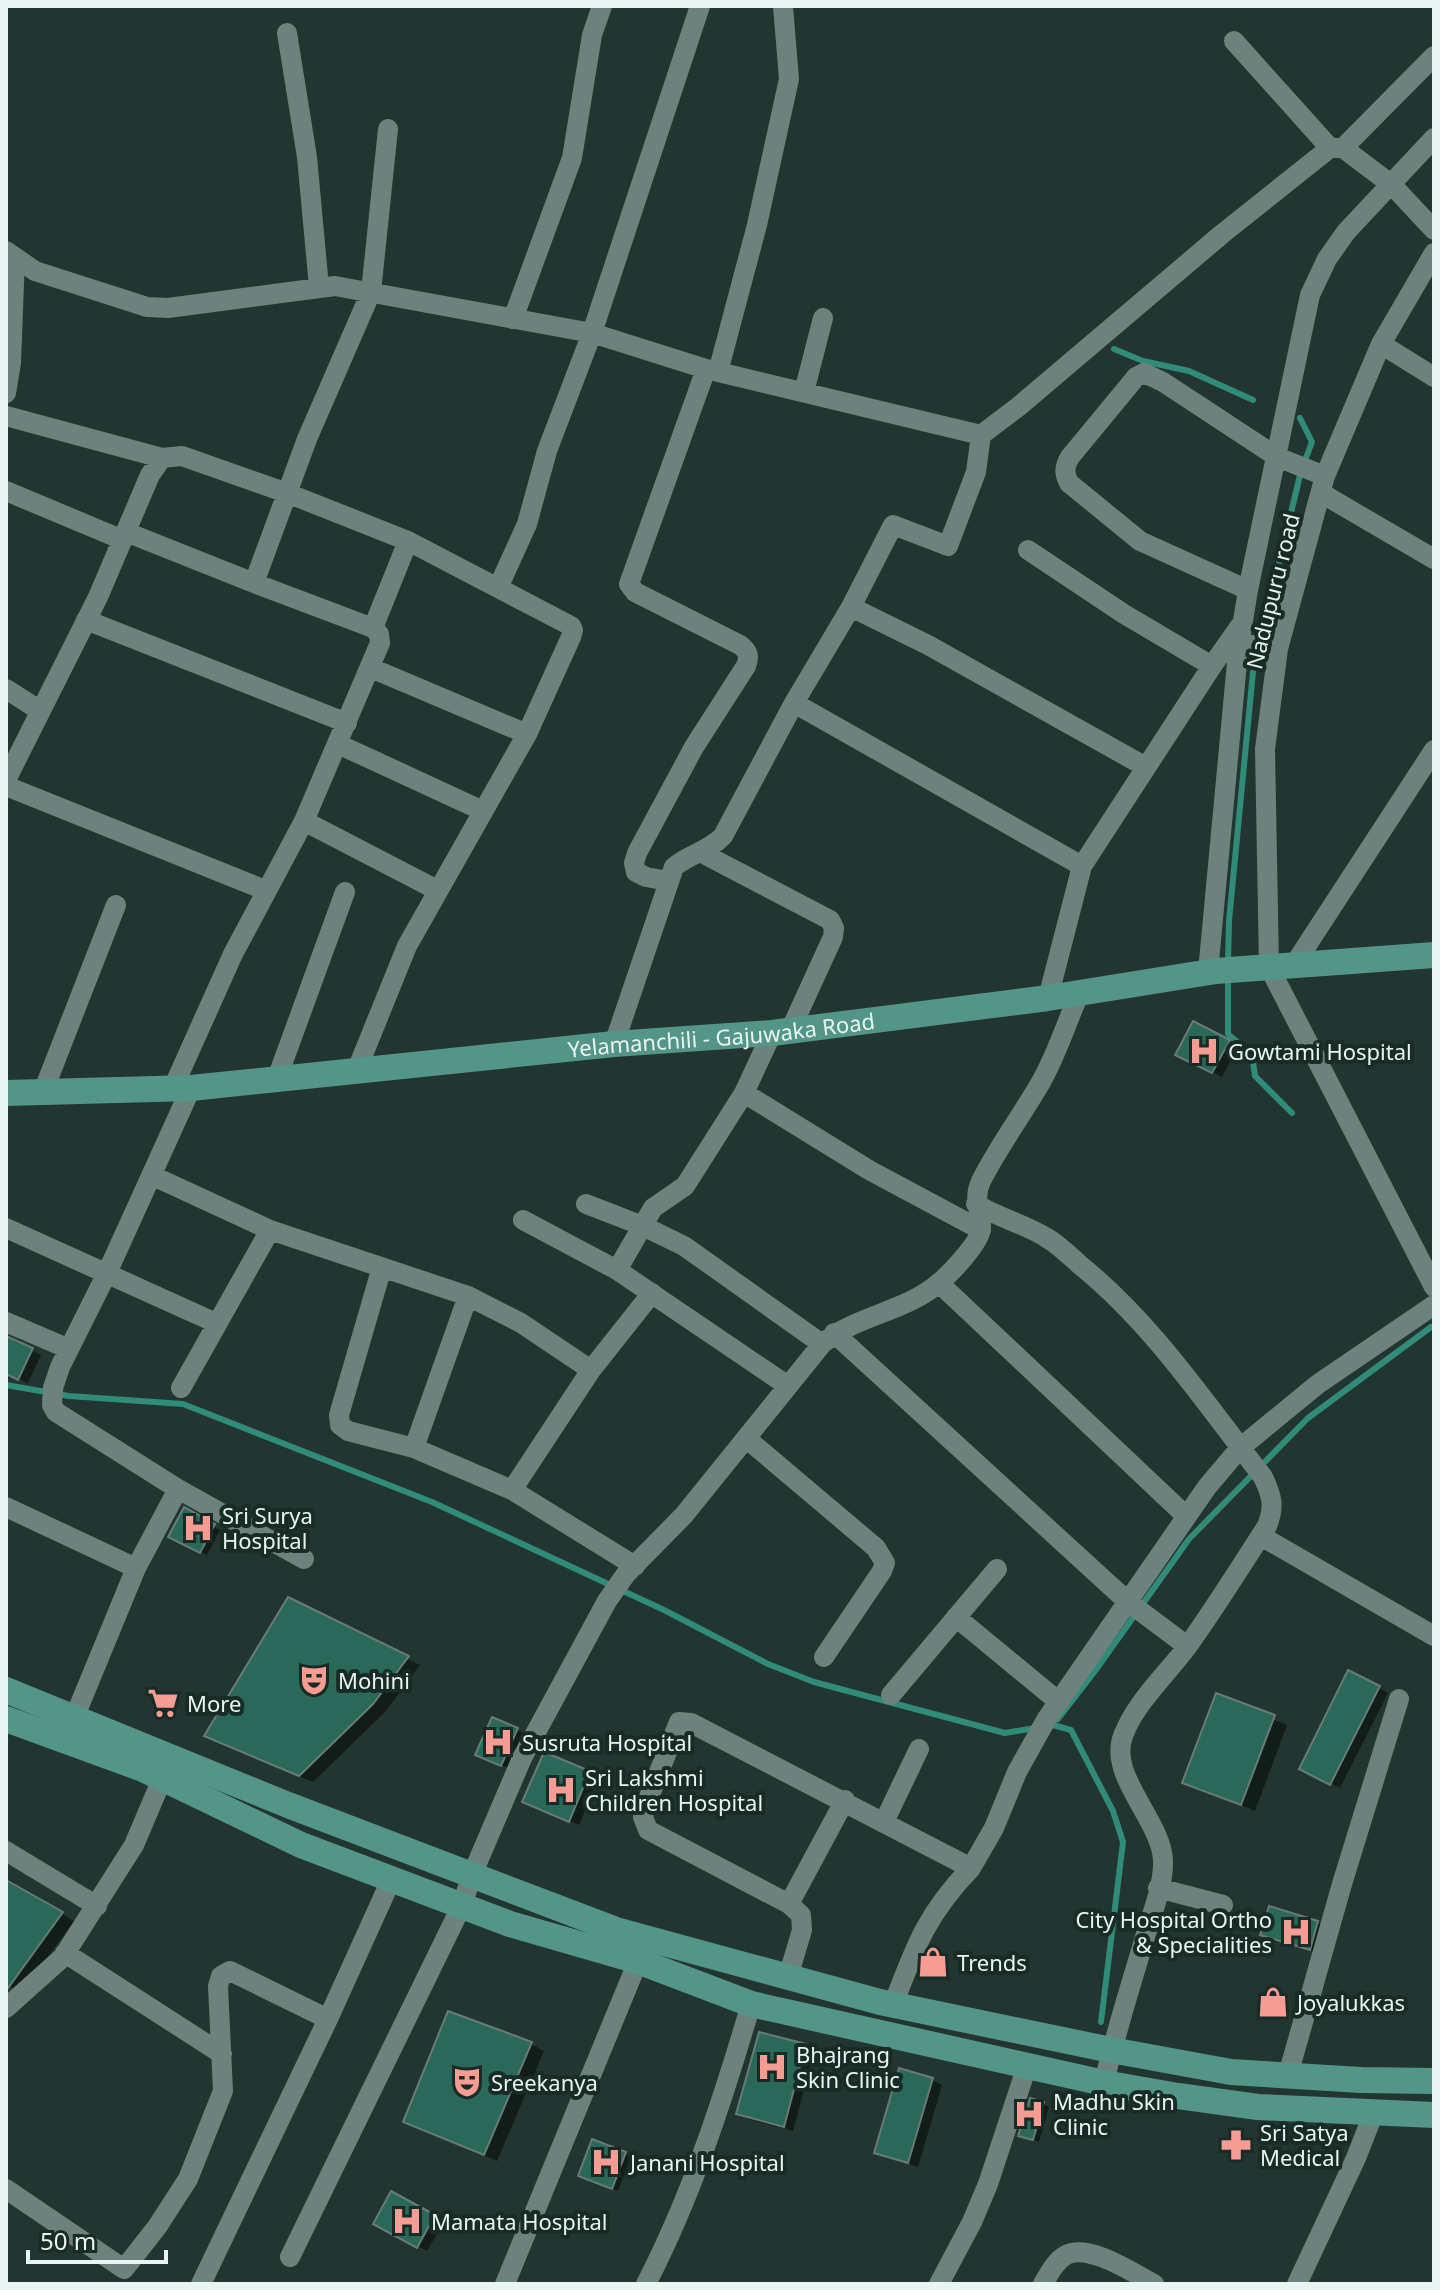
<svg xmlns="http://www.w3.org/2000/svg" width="1440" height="2290" font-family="'Noto Sans',sans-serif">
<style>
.shadow{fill:#0007}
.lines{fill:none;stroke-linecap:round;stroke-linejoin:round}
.stream{stroke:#308c79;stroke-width:6}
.building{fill:#2a685a;stroke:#677c76;stroke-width:2}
.minor{stroke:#6d827c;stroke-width:20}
.major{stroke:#539687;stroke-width:26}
.labels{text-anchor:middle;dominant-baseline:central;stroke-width:8;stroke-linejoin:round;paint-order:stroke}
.street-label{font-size:22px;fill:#e9f5f2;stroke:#182b26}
.poi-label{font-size:22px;fill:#e9f5f2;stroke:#182b26;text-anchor:start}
</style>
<rect width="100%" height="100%" fill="#223530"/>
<path class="shadow" d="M 1193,1023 L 1238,1047 L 1222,1077 L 1187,1059 Z
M 6,1337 L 41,1355 L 28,1383 L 6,1373 Z
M 184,1510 L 220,1530 L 207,1555 L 171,1536 Z
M 289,1600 L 420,1665 L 386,1711 L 313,1782 L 220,1742 Z
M 1379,1688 L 1388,1693 L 1340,1788 L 1308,1771 Z
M 1217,1696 L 1287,1725 L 1255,1811 L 1185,1782 Z
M 517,1730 L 523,1733 L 508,1768 L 484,1757 Z
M 545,1754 L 599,1778 L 579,1825 L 534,1807 Z
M 6,1880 L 74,1921 L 21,1993 L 6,1984 Z
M 1317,1923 L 1327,1928 L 1319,1954 L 1263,1934 Z
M 449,2013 L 531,2044 L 544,2051 L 497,2161 L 419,2128 Z
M 805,2046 L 814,2052 L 793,2131 L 748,2119 L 739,2113 Z
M 932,2080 L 942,2085 L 918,2167 L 877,2152 Z
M 1043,2104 L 1049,2107 L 1039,2142 L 1020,2135 Z
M 625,2154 L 631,2157 L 618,2191 L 586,2179 Z
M 392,2194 L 444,2222 L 427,2251 L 376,2223 Z"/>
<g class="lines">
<path class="stream" d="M 1114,349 L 1143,361 L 1189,371 L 1253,400
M 1228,964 L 1229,921 L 1253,672 L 1301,471 L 1312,442 L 1300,418
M 1228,975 L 1228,1034 L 1252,1055 L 1255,1076 L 1292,1113
M 6,1385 L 69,1396 L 183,1404 L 432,1502 L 664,1610 L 768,1664 L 814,1682 L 1005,1733 L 1035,1728
M 1058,1719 L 1095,1671 L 1189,1539 L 1308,1418 L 1431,1327
M 1046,1726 L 1053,1725 L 1071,1730 L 1113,1811 L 1123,1842 L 1101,2022"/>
</g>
<path class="building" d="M 1193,1021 L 1230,1040 L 1212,1073 L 1175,1055 Z
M 6,1336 L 33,1348 L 18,1380 L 6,1374 Z
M 184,1507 L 215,1524 L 200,1553 L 168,1537 Z
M 288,1597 L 409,1656 L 373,1704 L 299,1776 L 204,1736 Z
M 1348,1670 L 1380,1686 L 1330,1785 L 1299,1769 Z
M 1216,1693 L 1275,1715 L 1241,1805 L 1182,1783 Z
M 492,1717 L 518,1728 L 501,1766 L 475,1755 Z
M 544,1752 L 590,1771 L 569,1822 L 522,1802 Z
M 6,1880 L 63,1912 L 6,1991 Z
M 1269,1906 L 1318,1921 L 1310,1950 L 1260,1935 Z
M 448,2011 L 532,2042 L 484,2155 L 403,2122 Z
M 759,2032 L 806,2044 L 784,2127 L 736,2114 Z
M 899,2068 L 933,2078 L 908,2163 L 874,2153 Z
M 1030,2098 L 1044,2102 L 1033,2140 L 1018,2136 Z
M 592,2139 L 626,2152 L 612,2189 L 578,2176 Z
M 391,2191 L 435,2215 L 417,2248 L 373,2224 Z"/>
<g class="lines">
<path class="minor" d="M 287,33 L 307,157 L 319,287
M 1234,41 L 1330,148
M 1343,148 L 1434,56
M 6,251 L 35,271 L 147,307 L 168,308 L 335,286 L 592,333 L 706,369 L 981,435 L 1018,407 L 1222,234 L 1330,148 L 1343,148 L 1392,185 L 1434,230
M 1434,253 L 1381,344 L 1325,476 L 1278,649 L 1265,749 L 1269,967 L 1434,1287
M 513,319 L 572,158 L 592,35 L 602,6
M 1381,344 L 1434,377
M 718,372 L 757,225 L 789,79 L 783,6
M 804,392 L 823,318
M 6,393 L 11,363 L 15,257
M 6,416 L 162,458
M 6,491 L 123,540
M 1321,493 L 1434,559
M 126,532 L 254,583 L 307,439 L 371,292 L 388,129
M 1028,550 L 1124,614 L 1212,666 L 1240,626
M 498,588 L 527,524 L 547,451 L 592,333 L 700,6
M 1248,590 L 1140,541 L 1069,483 C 1064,473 1064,467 1070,457 L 1136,377 L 1144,373 L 1163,382 L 1277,457 L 1325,476
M 851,607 L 928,645 L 1146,767
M 86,620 L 347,723
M 373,628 L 408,541
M 1240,643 L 1278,649
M 371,668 L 527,734
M 6,689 L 39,710
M 794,703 L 1082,866
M 338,744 L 483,811
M 6,780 L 98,597 L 150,475 L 162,458 L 182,456 L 287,493 L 408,541 L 571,626 L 573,630 L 571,637 L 527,734 L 407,946 L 356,1072
M 6,786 L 265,890
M 304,821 L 437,890
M 700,852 L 830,920 L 834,928 L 833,937 L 790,1031
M 668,881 L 646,877 L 636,872 L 634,863 L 637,853 L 694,747 L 746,666 C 750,656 748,651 740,645 L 635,592 L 629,584 L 706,369
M 1294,965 L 1434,750
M 1208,972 L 1238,652 L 1248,590 L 1310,295 L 1327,259 L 1346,232 L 1434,138
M 1048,998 L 1082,866 L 1212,666
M 614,1044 L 674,867 C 689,854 709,851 723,836 L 794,703 L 851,607 L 893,525 L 948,546 L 976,472 L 981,435
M 276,1081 L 345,892
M 191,1088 L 107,1273 L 60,1367 L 53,1388 L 52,1405 L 56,1412 L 178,1489 L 304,1559
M 172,1090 L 233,954 L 304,821 L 380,643 L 379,634 L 373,628 L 254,583
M 43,1092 L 116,905
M 744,1093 L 869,1170 L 981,1230
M 153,1176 L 270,1230 L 468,1296 L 521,1323 L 591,1370
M 586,1204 L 643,1226 L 684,1246 L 822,1344
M 976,1204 C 999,1218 1025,1224 1047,1238 C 1059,1245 1070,1256 1080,1265 C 1153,1324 1206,1404 1263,1477 C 1272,1496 1275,1506 1267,1526 C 1241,1566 1215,1608 1187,1647 C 1166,1675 1135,1703 1123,1736 C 1108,1776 1161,1820 1163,1860 C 1164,1885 1152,1913 1145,1937 C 1131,1985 1115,2034 1104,2083
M 523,1220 L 617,1270 L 788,1386
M 6,1228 L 216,1323
M 382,1267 L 339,1415 L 340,1425 L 348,1431 L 414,1448 L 512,1490 L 635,1566
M 617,1270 L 653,1208 L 685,1186 L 744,1093 L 772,1033
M 939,1283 L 1185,1515
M 6,1322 L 69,1349
M 834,1333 L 1127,1601 L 1187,1646
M 181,1388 L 270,1230
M 746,1438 L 876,1548 L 885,1563 L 882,1571 L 824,1657
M 414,1448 L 468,1296
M 512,1490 L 591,1370 L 652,1293
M 6,1507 L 136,1568 L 75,1716
M 1261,1536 L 1434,1636
M 136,1568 L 178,1489
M 956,1617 L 1059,1702
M 891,1695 L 997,1569
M 884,1822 L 919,1749
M 6,1851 L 97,1906
M 1158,1888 L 1223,1905
M 789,1904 L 845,1800
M 65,1953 L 222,2054
M 788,1977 L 802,1930 L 801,1915 L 789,1904 L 648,1830 L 643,1817 L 647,1802 L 679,1722 L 691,1723 L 971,1868 L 994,1828 L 1017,1772 L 1046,1720 L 1207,1487 L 1240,1448 L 1318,1384 L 1434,1305
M 893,2005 C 916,1945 926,1915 971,1868
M 6,2008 L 63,1957 L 134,1845 L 162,1779
M 1288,2075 L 1342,1884 L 1399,1699
M 6,2189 L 124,2269 L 157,2227 L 188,2179 L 223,2091 L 218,1986 L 221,1976 L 230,1971 L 328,2019
M 290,2257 L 462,1905 L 472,1875 L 522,1758 L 607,1601 L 626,1574 L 684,1515 L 822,1344 C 856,1315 906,1312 940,1282 C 951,1273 980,1242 981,1229 C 982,1211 972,1201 981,1181 C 998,1147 1022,1115 1041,1082 C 1057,1054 1067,1021 1080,992
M 201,2284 L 328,2019 L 391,1880
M 505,2284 L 638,1961
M 646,2284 C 692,2195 723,2099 751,2004
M 939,2284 L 972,2222 L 988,2184 L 1027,2066
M 1043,2284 C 1049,2274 1055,2261 1066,2255 C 1089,2243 1133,2273 1154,2284
M 1297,2284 L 1356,2158 L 1374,2112"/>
<g class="major">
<path id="s1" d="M 6,1093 L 191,1088 L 614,1044 L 772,1033 L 1048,998 L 1216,971 L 1434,955"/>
<path d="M 6,1690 L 288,1805 L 616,1930 L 880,2002 L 1111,2050 L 1231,2072 L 1361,2080 L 1434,2081"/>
<path d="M 6,1719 L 143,1769 L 301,1845 L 510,1924 L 638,1961 L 751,2004 L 1104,2083 L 1178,2096 L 1258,2107 L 1434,2115"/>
</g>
</g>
<defs>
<g id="hospital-bare" transform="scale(2.4)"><path d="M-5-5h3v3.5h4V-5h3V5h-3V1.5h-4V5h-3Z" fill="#f59c93" stroke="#182b26" stroke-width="2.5" paint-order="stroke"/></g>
<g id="theatre-bare" transform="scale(2.4)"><path d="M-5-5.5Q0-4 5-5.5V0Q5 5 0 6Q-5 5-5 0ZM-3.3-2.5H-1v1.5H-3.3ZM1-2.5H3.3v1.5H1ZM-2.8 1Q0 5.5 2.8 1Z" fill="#f59c93" stroke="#182b26" stroke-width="2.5" paint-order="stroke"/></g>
<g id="supermarket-bare" transform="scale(2.4)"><path d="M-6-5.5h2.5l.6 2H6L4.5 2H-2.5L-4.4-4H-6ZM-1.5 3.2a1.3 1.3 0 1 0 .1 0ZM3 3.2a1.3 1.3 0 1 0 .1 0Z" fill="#f59c93" stroke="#182b26" stroke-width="2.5" paint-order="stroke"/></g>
<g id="shop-bare" transform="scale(2.4)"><path d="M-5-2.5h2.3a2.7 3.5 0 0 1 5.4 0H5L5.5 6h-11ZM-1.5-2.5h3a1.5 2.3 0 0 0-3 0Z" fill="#f59c93" stroke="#182b26" stroke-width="2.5" paint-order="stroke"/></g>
<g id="pharmacy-bare" transform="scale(2.4)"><path d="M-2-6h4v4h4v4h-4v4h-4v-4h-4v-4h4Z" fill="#f59c93" stroke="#182b26" stroke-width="2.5" paint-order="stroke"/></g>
</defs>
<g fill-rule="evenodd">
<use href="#hospital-bare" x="1204" y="1051"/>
<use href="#hospital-bare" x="198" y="1528"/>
<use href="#theatre-bare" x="314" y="1680"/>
<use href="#supermarket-bare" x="163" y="1703"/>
<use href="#hospital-bare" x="498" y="1742"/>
<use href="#hospital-bare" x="561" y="1790"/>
<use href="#hospital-bare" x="1296" y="1932"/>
<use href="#shop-bare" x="933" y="1962"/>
<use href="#shop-bare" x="1273" y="2002"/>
<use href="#hospital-bare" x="772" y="2067"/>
<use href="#theatre-bare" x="467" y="2082"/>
<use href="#hospital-bare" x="1029" y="2114"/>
<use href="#pharmacy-bare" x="1236" y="2145"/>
<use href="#hospital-bare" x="606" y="2162"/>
<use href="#hospital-bare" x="407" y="2221"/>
</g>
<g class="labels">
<g class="street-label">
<text transform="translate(1272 591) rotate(-76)">Nadupuru road</text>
<text stroke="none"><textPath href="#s1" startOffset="718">Yelamanchili - Gajuwaka Road</textPath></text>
</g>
<g class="poi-label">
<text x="1228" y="1051">Gowtami Hospital</text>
<text x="222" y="1515">Sri Surya<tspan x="222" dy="25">Hospital</tspan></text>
<text x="338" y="1680">Mohini</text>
<text x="187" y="1703">More</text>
<text x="522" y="1742">Susruta Hospital</text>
<text x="585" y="1777">Sri Lakshmi<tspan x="585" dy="25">Children Hospital</tspan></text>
<text x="1272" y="1919" text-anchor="end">City Hospital Ortho<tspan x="1272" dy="25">&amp; Specialities</tspan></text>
<text x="957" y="1962">Trends</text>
<text x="1297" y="2002">Joyalukkas</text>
<text x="796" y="2054">Bhajrang<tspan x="796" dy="25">Skin Clinic</tspan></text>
<text x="491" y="2082">Sreekanya</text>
<text x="1053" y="2101">Madhu Skin<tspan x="1053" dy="25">Clinic</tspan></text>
<text x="1260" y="2132">Sri Satya<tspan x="1260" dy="25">Medical</tspan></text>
<text x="630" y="2162">Janani Hospital</text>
<text x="431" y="2221">Mamata Hospital</text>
</g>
</g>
<rect width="1440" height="2290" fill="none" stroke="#e9f5f2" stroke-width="16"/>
<path d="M28 2250v12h138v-12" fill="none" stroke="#e9f5f2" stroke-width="4"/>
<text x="40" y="2250" font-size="24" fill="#e9f5f2" stroke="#182b26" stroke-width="6" paint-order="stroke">50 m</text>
</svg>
